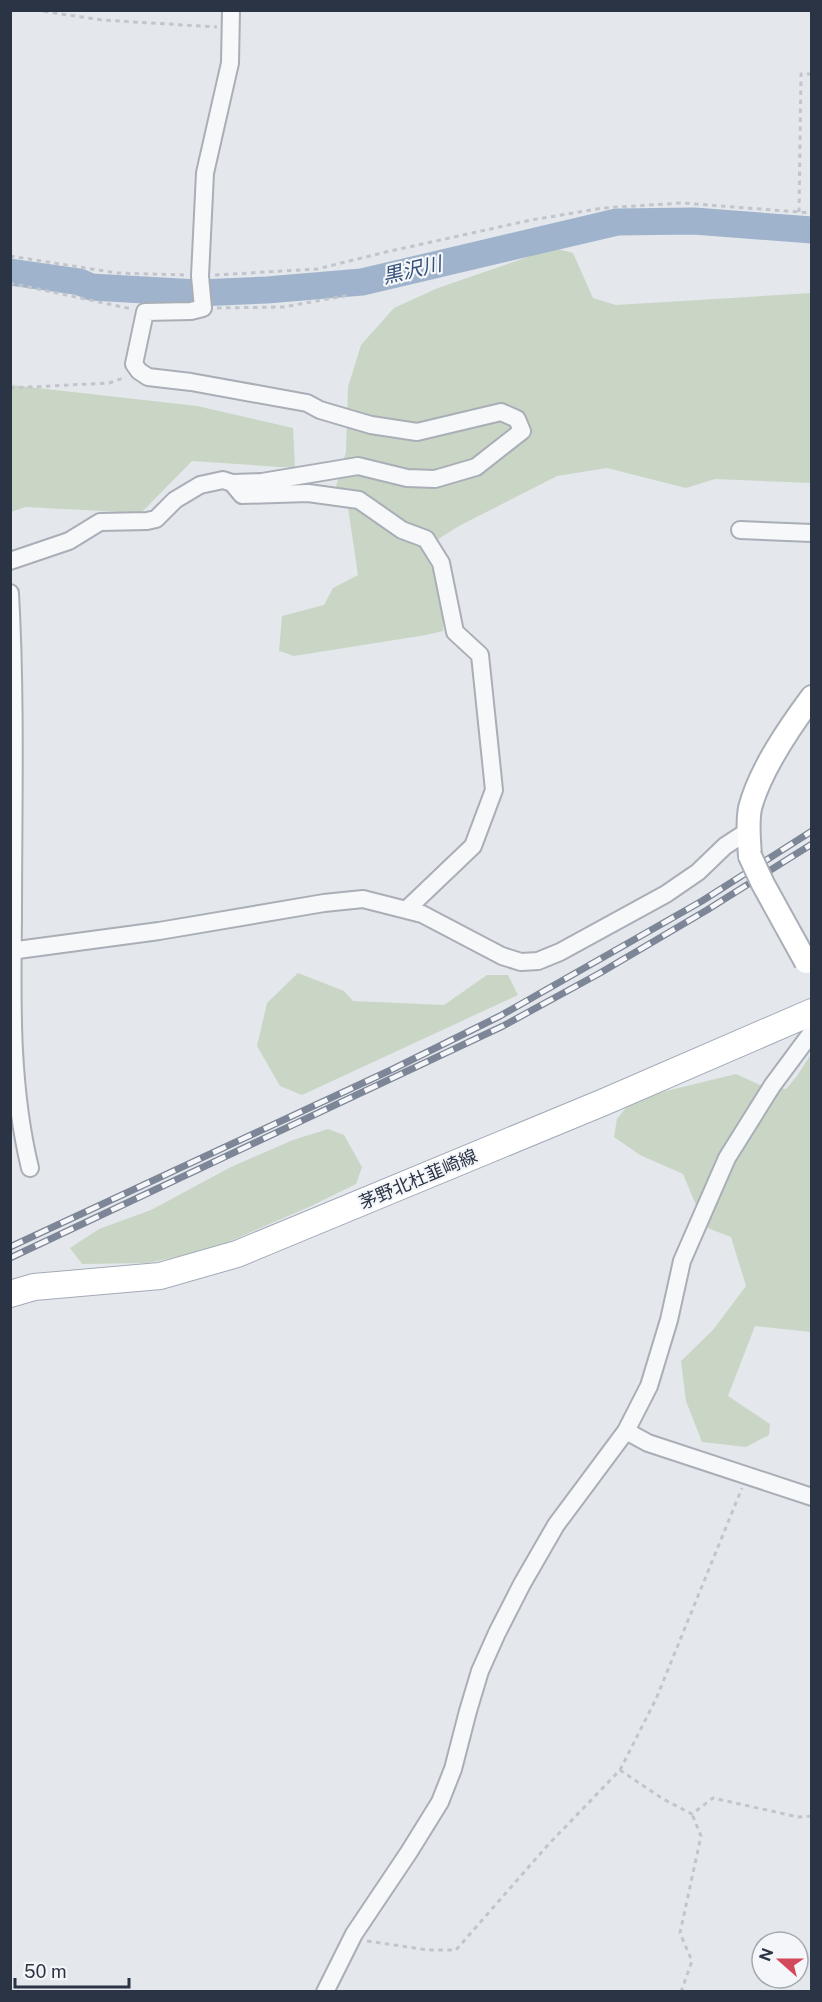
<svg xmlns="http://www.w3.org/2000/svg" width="822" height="2002" font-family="'Public Sans','Noto Sans JP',sans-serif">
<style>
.green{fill:#c9d6c5}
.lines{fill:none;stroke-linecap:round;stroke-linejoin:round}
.river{stroke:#9fb4cc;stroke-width:27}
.street-casing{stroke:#a9aeb7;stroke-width:20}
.secondary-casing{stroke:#a9aeb7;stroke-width:26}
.primary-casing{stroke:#a3abb8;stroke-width:28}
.path{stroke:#c2c5cb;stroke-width:3;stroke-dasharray:4.5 4.5;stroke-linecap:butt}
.street{stroke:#f7f8fa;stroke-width:16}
.secondary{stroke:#fff;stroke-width:22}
.primary{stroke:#fff;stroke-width:26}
.rail-casing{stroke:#7d8696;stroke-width:7}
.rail{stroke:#f4f6f9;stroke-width:4.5;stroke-dasharray:14;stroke-linecap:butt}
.secondary-bridge-casing{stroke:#a9aeb7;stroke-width:26;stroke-linecap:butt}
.secondary-bridge{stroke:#fff;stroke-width:22}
.labels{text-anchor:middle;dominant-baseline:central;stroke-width:4.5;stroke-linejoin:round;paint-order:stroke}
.street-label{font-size:18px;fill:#2b3445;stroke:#f4f6f9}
.water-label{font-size:20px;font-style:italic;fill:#34527a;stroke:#f4f6f9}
</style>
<rect width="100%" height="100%" fill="#e4e7ec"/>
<path class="green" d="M 554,248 L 573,253 L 593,298 L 616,305 L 811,293 L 811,483 L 715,479 L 686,488 L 607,468 L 557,476 L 459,526 L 432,543 L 426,556 L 445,595 L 443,631 L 426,635 L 294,656 L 279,651 L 282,616 L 324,605 L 333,588 L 358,575 L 347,501 L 334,493 L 346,452 L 348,387 L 361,345 L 394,308 L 438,288 Z
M 11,385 L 197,406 L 293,428 L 295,468 L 192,461 L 141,513 L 25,507 L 11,512 Z
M 298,973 L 344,991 L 353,1001 L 444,1005 L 487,975 L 508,975 L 518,995 L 302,1095 L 280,1086 L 257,1046 L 267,1003 Z
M 811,1054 L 811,1332 L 755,1326 L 728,1396 L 770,1424 L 769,1435 L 746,1447 L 702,1442 L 686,1401 L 681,1361 L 713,1330 L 746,1286 L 731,1237 L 705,1227 L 683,1174 L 640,1155 L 614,1137 L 617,1119 L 628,1105 L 654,1094 L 736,1074 L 760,1085 L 786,1089 L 797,1076 Z
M 328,1129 L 344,1135 L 362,1167 L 356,1184 L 309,1207 L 212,1249 L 148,1263 L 82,1264 L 70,1248 L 99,1229 L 151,1210 L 231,1167 L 293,1140 Z"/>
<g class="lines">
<path class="river" d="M 10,272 L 80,282 L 91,287 L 198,293 L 267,290 L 362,282 L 617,222 L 694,221 L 812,230"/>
<g class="street-casing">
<path id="street" d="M 232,483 L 242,495 L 308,493 L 359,500 L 402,530 L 426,539 L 441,563 L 455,632 L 480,655 L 494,790 L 473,846 L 407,909
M 740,530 L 812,533
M 10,561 L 69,541 L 100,522 L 147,521 L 156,519 L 175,500 L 200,485 L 223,480 L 232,483 L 262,482 L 358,466 L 407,478 L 435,479 L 476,467 L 522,431 L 517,419 L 501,412 L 417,432 L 371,425 L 320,410 L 307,403 L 191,382 L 148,377 L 139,371 L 134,364 L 145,312 L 191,311 L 203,308 L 200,276 L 205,173 L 230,63 L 231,10
M 10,593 C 16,701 13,810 13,918 C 12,1001 10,1086 30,1168
M 10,951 L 159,931 L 324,903 L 363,899 L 422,914 L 502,956 L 521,962 L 538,961 L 560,952 L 666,894 L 698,872 L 725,846 L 748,831
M 626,1431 L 648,1443 L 812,1497
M 325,1992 L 354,1934 L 409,1852 L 440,1802 L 453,1769 L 468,1711 L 480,1671 L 497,1633 L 522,1584 L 556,1525 L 626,1431 L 649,1386 L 669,1320 L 682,1261 L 727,1158 L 772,1086 L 812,1032"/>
</g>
<g class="secondary-casing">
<path id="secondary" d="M 750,856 C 749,840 747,824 750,808 C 760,770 789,728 812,697"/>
</g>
<g class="primary-casing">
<path id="primary" d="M 10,1294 L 34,1287 L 160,1276 L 237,1254 L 604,1102 L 812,1012"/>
</g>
<path class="path" d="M 35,10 L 102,20 L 217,27
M 799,212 L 801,74 L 812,74
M 10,256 L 117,273 L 184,275
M 215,275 L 317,269 L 386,252 L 531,220 L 603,208 L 682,203 L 812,213
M 10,283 L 132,309
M 217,308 L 283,307 L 350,295
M 10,388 L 109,383 L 126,377
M 620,1770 L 656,1699 L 742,1488
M 367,1941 L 428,1950 L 456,1950 L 547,1846 L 620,1770 L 663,1799 L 692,1814 L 713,1798 L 798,1817 L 812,1816
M 681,1992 L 692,1961 L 680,1933 L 701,1836 L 692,1814"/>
<use href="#street" class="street"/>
<use href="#secondary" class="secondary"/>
<use href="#primary" class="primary"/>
<g class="rail-casing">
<path id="rail" d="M 10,1247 L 393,1069 L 500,1016 L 702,901 L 812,831
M 10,1258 L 503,1026 L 600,973 L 707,910 L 812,844"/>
</g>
<use href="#rail" class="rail"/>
<g class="secondary-bridge-casing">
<path id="secondary-bridge" d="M 750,856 L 763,884 L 806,962"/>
</g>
<use href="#secondary-bridge" class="secondary-bridge"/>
</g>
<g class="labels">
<g class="street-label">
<text transform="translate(418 1179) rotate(-23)">茅野北杜韮崎線</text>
</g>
<g class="water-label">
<text transform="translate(412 270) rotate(-13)">黒沢川</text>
</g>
</g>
<rect width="822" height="2002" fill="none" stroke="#2b3445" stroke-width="24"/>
<g transform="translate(780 1960) rotate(291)"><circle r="28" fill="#f4f6f9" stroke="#a4a8b1" stroke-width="1.5"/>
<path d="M0-4.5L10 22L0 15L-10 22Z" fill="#d1495b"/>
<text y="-9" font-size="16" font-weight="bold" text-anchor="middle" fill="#2b3445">N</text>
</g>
<path d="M15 1978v9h114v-9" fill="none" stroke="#2b3445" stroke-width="3"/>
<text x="24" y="1978" font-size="18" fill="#2b3445" stroke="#f4f6f9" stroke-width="4.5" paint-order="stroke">50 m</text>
</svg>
